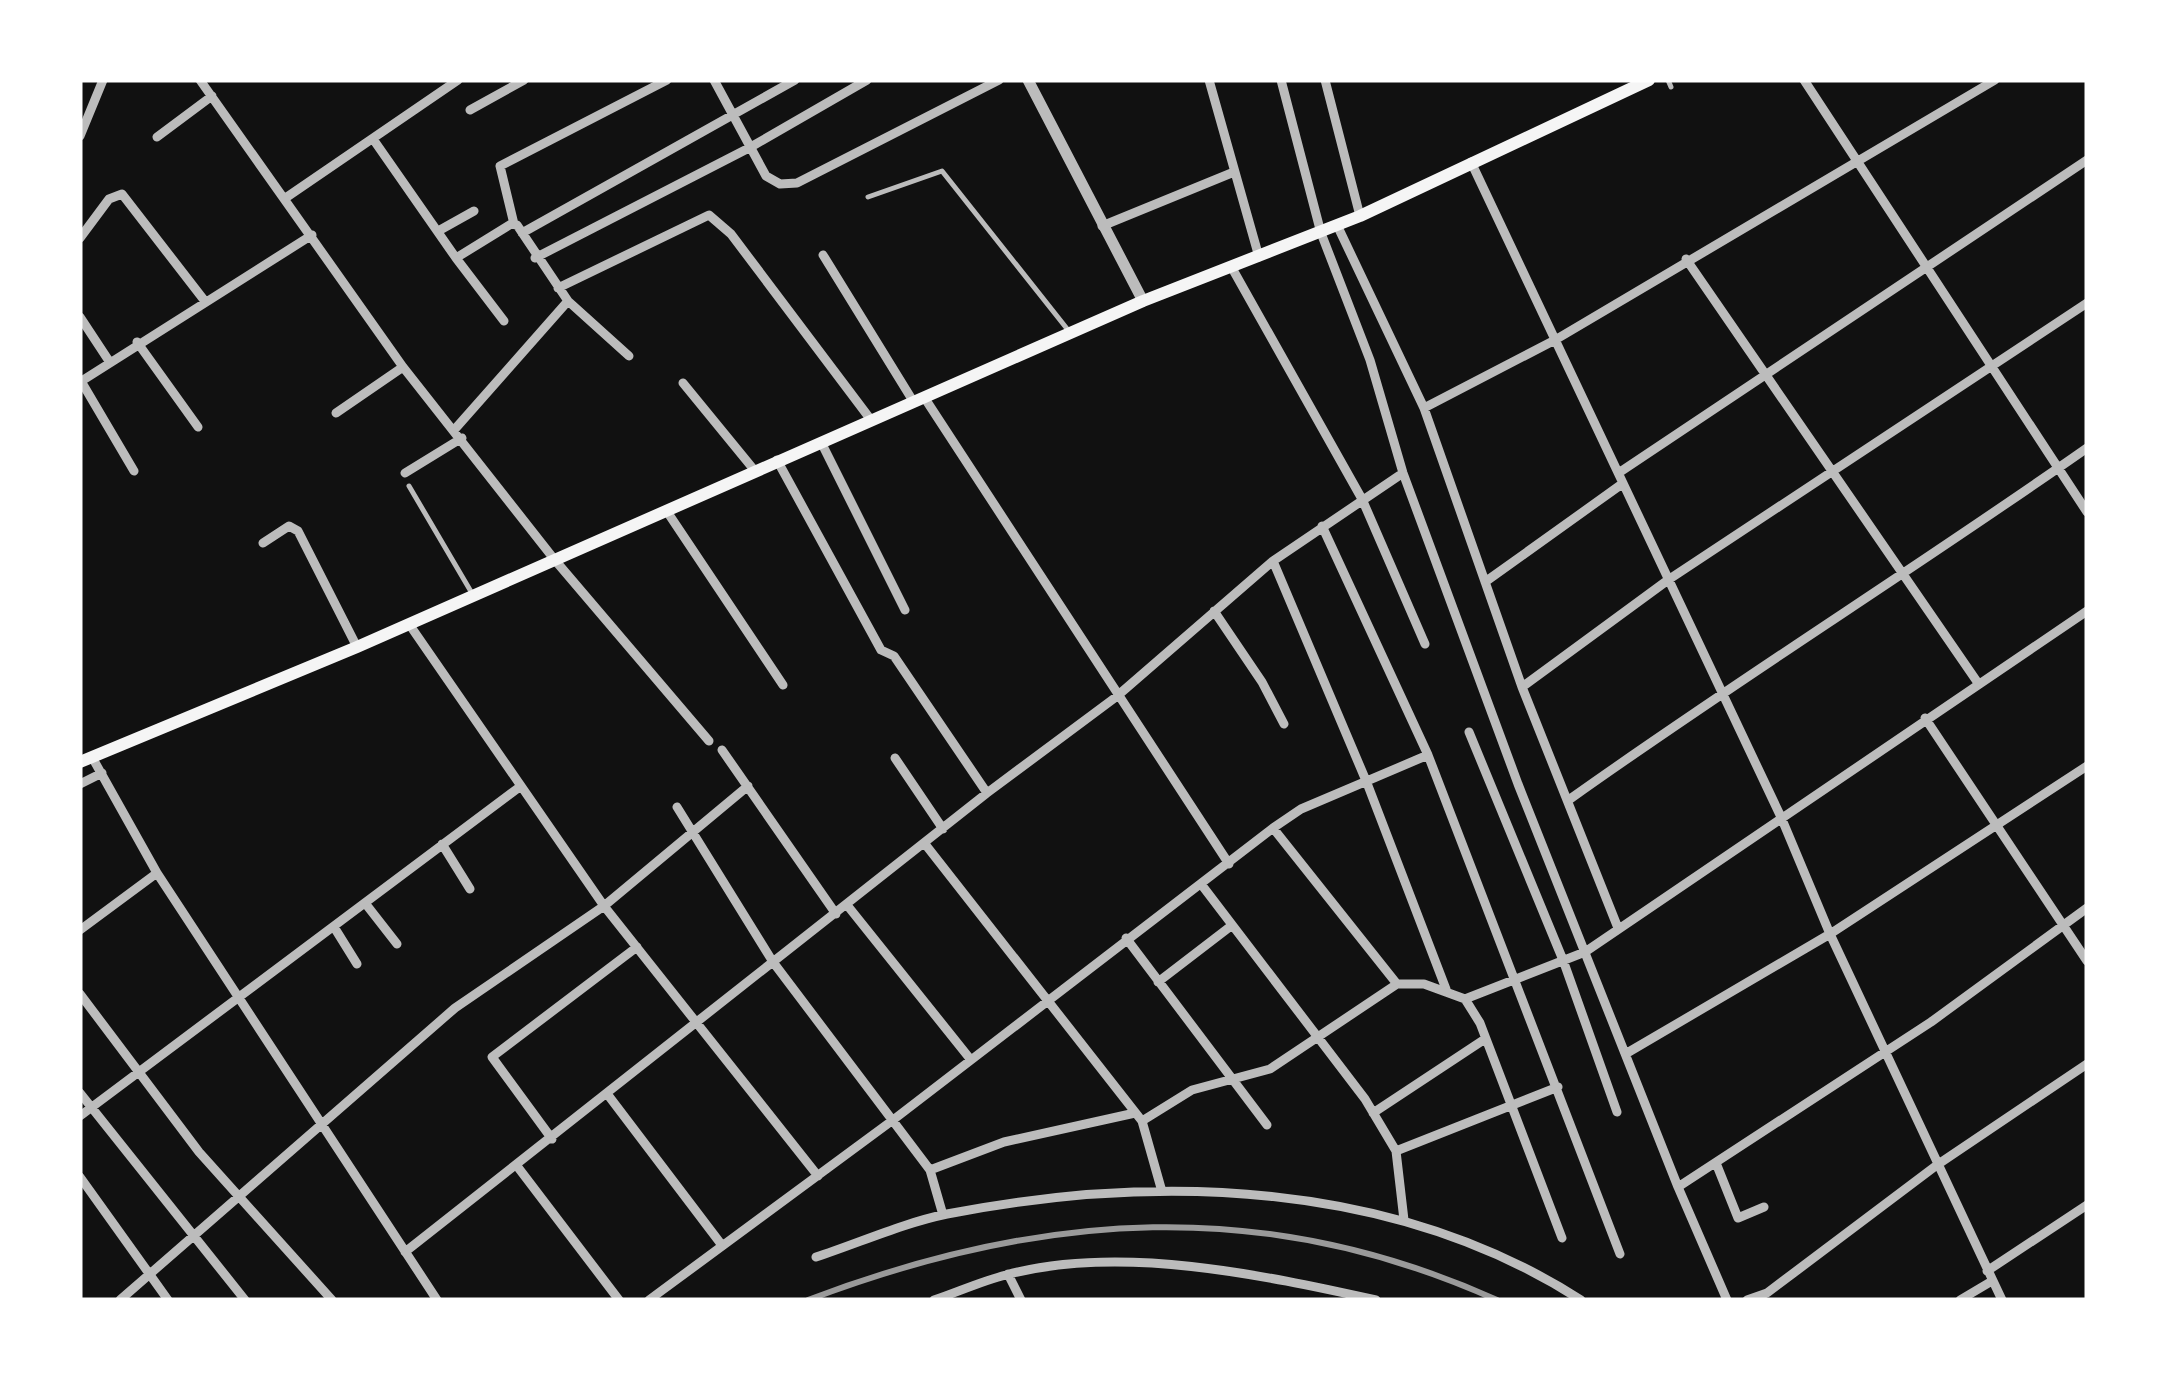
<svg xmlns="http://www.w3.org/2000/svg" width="2167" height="1380" font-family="'Asap Condensed',sans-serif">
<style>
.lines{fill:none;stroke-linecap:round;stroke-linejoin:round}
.service{stroke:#bcbcbc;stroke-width:5}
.minor{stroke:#bcbcbc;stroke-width:9}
.tertiary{stroke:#bcbcbc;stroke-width:11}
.secondary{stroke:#f5f5f5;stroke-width:12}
.rail{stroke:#9a9a9a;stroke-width:6}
</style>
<rect width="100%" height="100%" fill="#111"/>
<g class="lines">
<path class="service" d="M 1668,80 L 1671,87
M 868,197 L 942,171 L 1068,330
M 409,486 L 473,595"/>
<path class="minor" d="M 200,80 L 403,367 L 554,559 L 709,741
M 714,80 L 766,176 L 780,184 L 797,183 L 999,80
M 1209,80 L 1259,257
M 1281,80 L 1321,233 L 1370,360 L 1403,473 L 1518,784 L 1678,1187 L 1727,1300
M 1325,80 L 1360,216
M 1804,80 L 2087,512
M 470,110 L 524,80
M 80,136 L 103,80
M 157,137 L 212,96
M 373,139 L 456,258 L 511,224 L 517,225 L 568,301 L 629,356
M 1471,162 L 1781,817 L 1830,934 L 2002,1300
M 284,199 L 458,80
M 514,224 L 500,166 L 667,80
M 1337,225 L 1424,408 L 1522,687 L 1618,928
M 1102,226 L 1234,172
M 440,230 L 474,211
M 522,233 L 795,80
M 80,238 L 109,199 L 122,194 L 204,300
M 823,255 L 913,401
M 456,258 L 504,321
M 535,258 L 749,148 L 867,80
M 1686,259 L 1978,683
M 1232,268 L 1362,499 L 1425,644
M 558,288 L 709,215 L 731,234 L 871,420
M 80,317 L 109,361
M 137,342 L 198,427
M 81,381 L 134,471
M 80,382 L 312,235
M 683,383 L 755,471
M 924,397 L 1229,864
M 1424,408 L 1555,340 L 1995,80
M 336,413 L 403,367
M 455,429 L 568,301
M 821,442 L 905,610
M 777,460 L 881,650 L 894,656 L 987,793
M 1620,472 L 2087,160
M 405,473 L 462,438
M 666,510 L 783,685
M 1322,526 L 1428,755 L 1620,1254
M 263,543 L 289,526 L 298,531 L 357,647
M 1273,561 L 1367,783 L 1446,989
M 1485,582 L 1622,484
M 1214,611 L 1262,682 L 1284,724
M 409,624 L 604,906 L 818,1176
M 1522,687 L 1668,580 L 2087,303
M 1925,718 L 2087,961
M 1469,732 L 1563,960 L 1617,1112
M 722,750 L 836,914
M 92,757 L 157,873 L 437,1300
M 895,758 L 943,829
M 80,784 L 102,773
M 1570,799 C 1740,678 1916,568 2087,448
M 677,807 L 773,962 L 930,1170 L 943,1215
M 1273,828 L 1397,984
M 442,844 L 470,889
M 925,844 L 1142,1121 L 1161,1188
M 1201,884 L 1365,1099 L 1396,1151 L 1404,1220
M 365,903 L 397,944
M 847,905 L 971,1060
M 334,927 L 357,964
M 80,930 L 157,873
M 1126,938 L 1267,1125
M 1158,982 L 1231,926
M 80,994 L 199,1152 L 332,1300
M 1465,999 L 1480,1023 L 1562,1238
M 1627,1053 L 1830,934 L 2087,766
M 80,1093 L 245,1300
M 608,1095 L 721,1244
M 1373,1113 L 1485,1039
M 80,1116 L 521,786
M 1142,1121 L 1192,1090 L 1270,1069 L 1397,984 L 1424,984 L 1465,999 L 1585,952 L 2087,611
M 552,1139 L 492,1057 L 637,947
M 1396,1151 L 1558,1087
M 1716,1163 L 1738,1218 L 1764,1207
M 517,1166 L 619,1300
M 930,1170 L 1004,1142 L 1135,1113
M 80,1177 L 168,1300
M 1678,1187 L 1931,1022 L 2087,908
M 405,1252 L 987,793 L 1116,697 L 1273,561 L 1403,473
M 816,1257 C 859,1243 903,1223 947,1214 C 1159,1173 1394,1180 1581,1300
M 1987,1271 L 2087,1205
M 1008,1274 L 1021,1300
M 120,1300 L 455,1008 L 604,906 L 748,786
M 649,1300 L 893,1120 L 1273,828 L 1301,809 L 1428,755
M 934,1300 C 958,1292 982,1281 1006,1275 C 1120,1244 1263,1275 1376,1300
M 1747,1300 L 1767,1293 L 1937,1165 L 2087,1064
M 1960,1300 L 1992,1281"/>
<path class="tertiary" d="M 1028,80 L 1143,301"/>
<path class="secondary" d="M 80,762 L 357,647 L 1143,301 L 1360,216 L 1649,80"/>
<path class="rail" d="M 808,1300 C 1042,1211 1264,1195 1497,1300"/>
</g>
<rect width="2167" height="1380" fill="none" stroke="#ffffff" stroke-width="165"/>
</svg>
